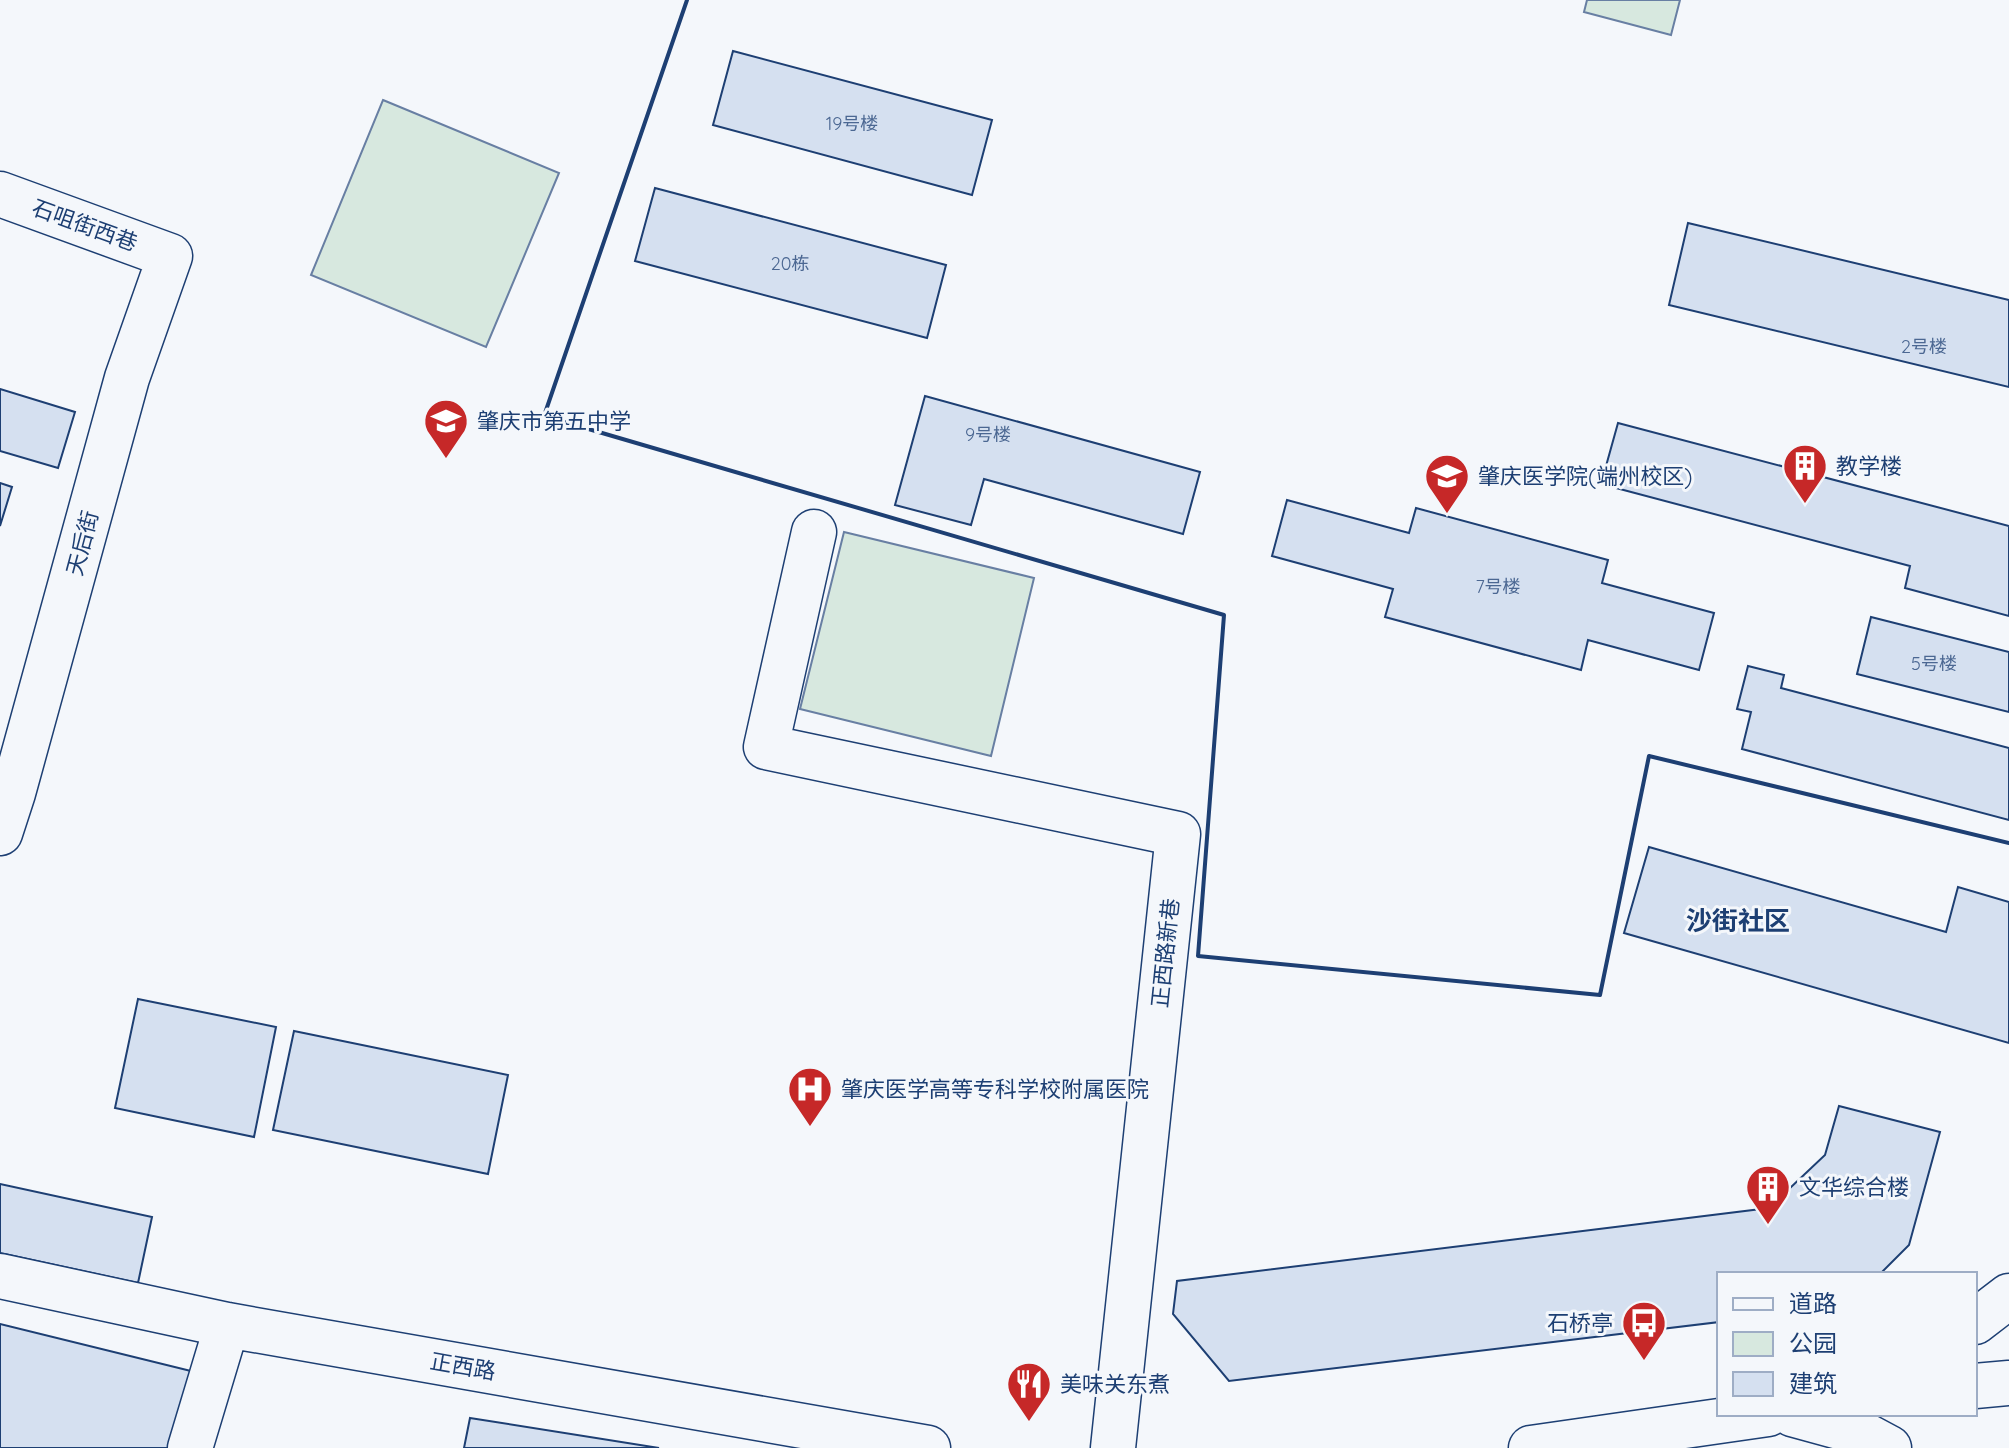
<svg xmlns="http://www.w3.org/2000/svg" width="2009" height="1448" font-family="Quicksand,'Noto Sans SC',sans-serif">
<style>
.green{fill:#d7e8df;stroke:#687fa3;stroke-width:2}
.building{fill:#d5e0f0;stroke:#1d3f73;stroke-width:2}
.lines{fill:none;stroke-linecap:round;stroke-linejoin:round}
.minor-casing{stroke:#1d3f73;stroke-width:47}
.minor{stroke:#f4f7fb;stroke-width:44}
.wall{stroke:#1d3f73;stroke-width:4}
.labels{text-anchor:middle;dominant-baseline:central;stroke-width:6;stroke-linejoin:round;paint-order:stroke}
.number-label{font-size:18px;fill:#4b6792}
.street-label{font-size:22px;fill:#1d3f73;stroke:#f4f7fb}
.poi-label{font-size:22px;fill:#1d3f73;stroke:#f4f7fb;text-anchor:start}
.quarter-label{font-size:26px;font-weight:bold;fill:#1d3f73;stroke:#f4f7fb}
</style>
<rect width="100%" height="100%" fill="#f4f7fb"/>
<path class="green" d="M 1587,0 L 1680,0 L 1671,35 L 1584,12 Z
M 383,100 L 559,173 L 486,347 L 311,275 Z
M 844,532 L 1034,578 L 991,756 L 800,709 Z"/>
<path class="building" d="M 733,51 L 992,120 L 972,195 L 713,125 Z
M 655,188 L 946,265 L 927,338 L 635,261 Z
M 1688,223 L 2009,300 L 2009,387 L 1669,305 Z
M 0,389 L 75,412 L 58,468 L 0,451 Z
M 925,396 L 1200,472 L 1183,534 L 984,479 L 971,525 L 895,505 Z
M 1618,423 L 2009,526 L 2009,616 L 1905,588 L 1910,566 L 1601,484 Z
M 0,483 L 12,487 L 0,526 Z
M 1287,500 L 1409,533 L 1416,508 L 1608,560 L 1602,583 L 1714,613 L 1699,670 L 1588,640 L 1581,670 L 1385,617 L 1393,589 L 1272,556 Z
M 1871,617 L 2009,652 L 2009,712 L 1857,674 Z
M 1748,666 L 1784,675 L 1781,688 L 2009,748 L 2009,820 L 1742,749 L 1751,712 L 1737,709 Z
M 1649,847 L 1946,932 L 1958,887 L 2009,902 L 2009,1043 L 1624,933 Z
M 138,999 L 276,1027 L 254,1137 L 115,1108 Z
M 294,1031 L 508,1075 L 488,1174 L 273,1130 Z
M 1839,1106 L 1940,1132 L 1909,1245 L 1880,1274 L 1719,1274 L 1719,1322 L 1229,1381 L 1173,1314 L 1177,1281 L 1769,1208 L 1825,1155 Z
M 0,1184 L 152,1217 L 138,1283 L 0,1253 Z
M 0,1324 L 195,1372 L 176,1448 L 0,1448 Z
M 470,1418 L 659,1448 L 464,1448 Z"/>
<g class="lines">
<g class="minor-casing">
<path id="minor" d="M 0,194 L 170,256 L 127,378 L 13,793 L 0,833
M 814,532 L 766,747 L 1178,834 L 1113,1448
M 0,1276 L 227,1325 L 928,1448
M 1975,1322 L 2009,1296
M 1975,1386 L 2009,1383
M 1792,1414 L 1861,1433 L 1889,1448
M 190,1448 L 227,1325
M 1531,1448 L 1768,1414"/>
</g>
<use href="#minor" class="minor"/>
<path class="wall" d="M 687,0 L 544,416 L 1224,615 L 1198,956 L 1600,995 L 1649,756 L 2009,843"/>
</g>
<defs>
<g id="school-pin" transform="scale(2.3)"><path d="M0 17L-7.5 6A9.5 9.5 0 1 1 7.5 6Z" fill="#c62828" stroke="#f4f7fb"/><path d="M0-5L7-2L0 1L-7-2ZM-4 1L0 2.5L4 1V4Q0 6-4 4Z" fill="#fff"/></g>
<g id="building-pin" transform="scale(2.3)"><path d="M0 17L-7.5 6A9.5 9.5 0 1 1 7.5 6Z" fill="#c62828" stroke="#f4f7fb"/><path d="M-4-6H4V6H1V3H-1V6H-4ZM-2.5-4.3h1.7v1.8h-1.7ZM.8-4.3h1.7v1.8H.8ZM-2.5-1h1.7V.8h-1.7ZM.8-1h1.7V.8H.8Z" fill="#fff"/></g>
<g id="university-pin" transform="scale(2.3)"><path d="M0 17L-7.5 6A9.5 9.5 0 1 1 7.5 6Z" fill="#c62828" stroke="#f4f7fb"/><path d="M0-5L7-2L0 1L-7-2ZM-4 1L0 2.5L4 1V4Q0 6-4 4Z" fill="#fff"/></g>
<g id="hospital-pin" transform="scale(2.3)"><path d="M0 17L-7.5 6A9.5 9.5 0 1 1 7.5 6Z" fill="#c62828" stroke="#f4f7fb"/><path d="M-5-5h3v3.5h4V-5h3V5h-3V1.5h-4V5h-3Z" fill="#fff"/></g>
<g id="bus-pin" transform="scale(2.3)"><path d="M0 17L-7.5 6A9.5 9.5 0 1 1 7.5 6Z" fill="#c62828" stroke="#f4f7fb"/><path d="M-5-6H5V4H4V6H2V4H-2V6H-4V4H-5ZM-3.5-4V0h7V-4ZM-3.5 1.2v1.5H-2V1.2ZM2 1.2v1.5H3.5V1.2Z" fill="#fff"/></g>
<g id="restaurant-pin" transform="scale(2.3)"><path d="M0 17L-7.5 6A9.5 9.5 0 1 1 7.5 6Z" fill="#c62828" stroke="#f4f7fb"/><path d="M-5-6h1v4h1v-4h1v4h1v-4h1v5L-1.5 .5V6h-2V.5L-5-1ZM5-6V6H3V1.5H1.5Q1.5-4 5-6Z" fill="#fff"/></g>
</defs>
<g fill-rule="evenodd">
<use href="#school-pin" x="446" y="421"/>
<use href="#building-pin" x="1805" y="466"/>
<use href="#university-pin" x="1447" y="476"/>
<use href="#hospital-pin" x="810" y="1089"/>
<use href="#building-pin" x="1768" y="1187"/>
<use href="#bus-pin" x="1644" y="1323"/>
<use href="#restaurant-pin" x="1029" y="1384"/>
</g>
<g class="labels">
<g class="number-label">
<text x="852" y="123">19号楼</text>
<text x="790" y="263">20栋</text>
<text x="1924" y="346">2号楼</text>
<text x="988" y="434">9号楼</text>
<text x="1498" y="586">7号楼</text>
<text x="1934" y="663">5号楼</text>
</g>
<g class="street-label">
<text transform="translate(85 225) rotate(20)">石咀街西巷</text>
<text transform="translate(82 543) rotate(-75)">天后街</text>
<text transform="translate(1165 953) rotate(-84)">正西路新巷</text>
<text transform="translate(463 1366) rotate(10)">正西路</text>
</g>
<g class="poi-label">
<text x="477" y="421">肇庆市第五中学</text>
<text x="1836" y="466">教学楼</text>
<text x="1478" y="476">肇庆医学院(端州校区)</text>
<text x="841" y="1089">肇庆医学高等专科学校附属医院</text>
<text x="1799" y="1187">文华综合楼</text>
<text x="1613" y="1323" text-anchor="end">石桥亭</text>
<text x="1060" y="1384">美味关东煮</text>
</g>
<g class="quarter-label">
<text x="1738" y="920">沙街社区</text>
</g>
</g>
<rect x="1717" y="1272" width="260" height="144" fill="#f4f7fb" stroke="#9eadc5" stroke-width="2"/>
<rect x="1733" y="1298" width="40" height="12" fill="#f4f7fb" stroke="#9eadc5" stroke-width="2"/>
<text x="1789" y="1312" font-size="24" fill="#1d3f73">道路</text>
<rect x="1733" y="1332" width="40" height="24" fill="#d7e8df" stroke="#9eadc5" stroke-width="2"/>
<text x="1789" y="1352" font-size="24" fill="#1d3f73">公园</text>
<rect x="1733" y="1372" width="40" height="24" fill="#d5e0f0" stroke="#9eadc5" stroke-width="2"/>
<text x="1789" y="1392" font-size="24" fill="#1d3f73">建筑</text>
</svg>
